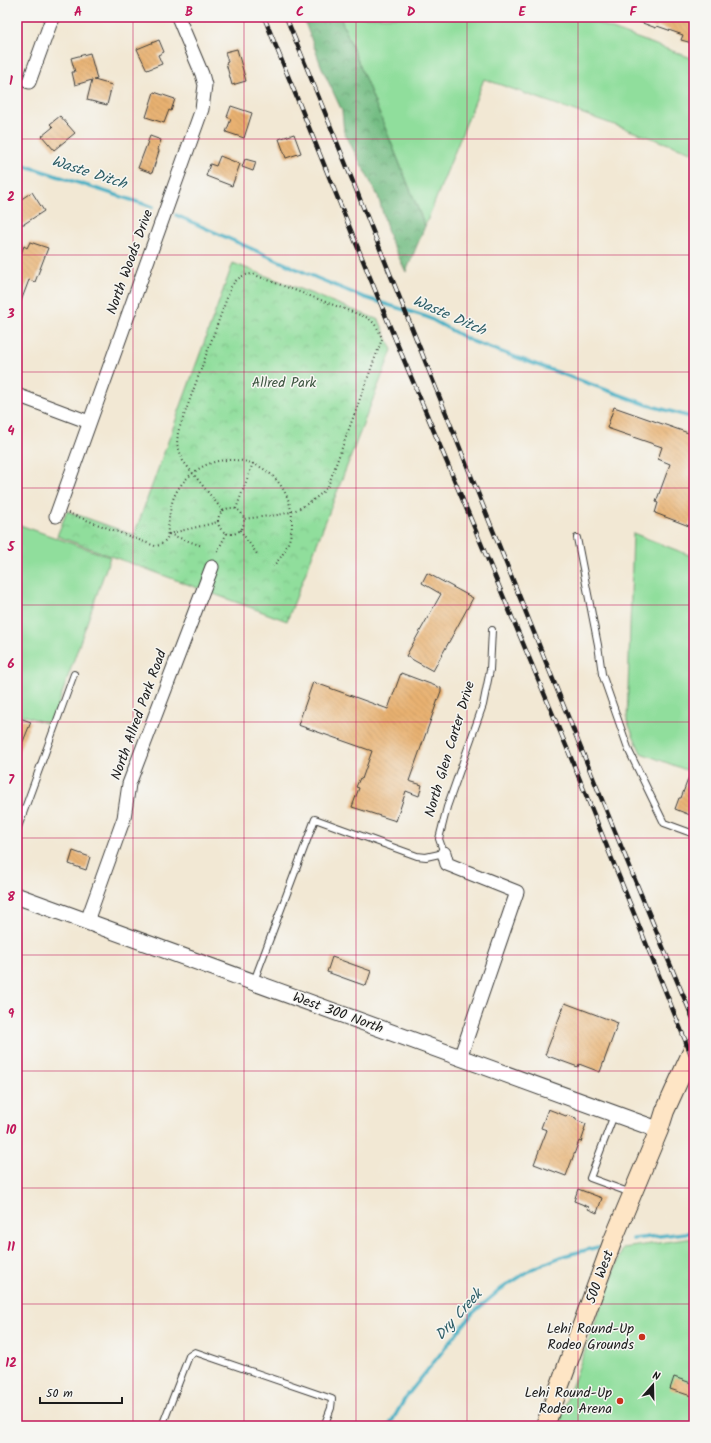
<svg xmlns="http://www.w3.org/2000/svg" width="711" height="1443" font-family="Kalam,sans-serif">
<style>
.green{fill:#90de9c;stroke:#567d5c}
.forest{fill:url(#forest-crowns);stroke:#486c50}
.park{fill:url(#park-crowns);stroke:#567d5c}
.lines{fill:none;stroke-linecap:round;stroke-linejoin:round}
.stream{stroke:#46b0c5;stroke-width:3.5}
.building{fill:url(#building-back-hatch)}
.service-casing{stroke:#3c3b38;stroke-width:8}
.minor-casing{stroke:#3c3b38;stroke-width:15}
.tertiary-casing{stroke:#3c3b38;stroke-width:18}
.secondary-casing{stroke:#3c3b38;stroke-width:20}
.path{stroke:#3c3b38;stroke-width:2;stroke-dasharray:1 3;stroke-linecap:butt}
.service{stroke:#fff;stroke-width:6}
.minor{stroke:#fff;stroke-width:13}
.tertiary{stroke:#fff;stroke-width:16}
.secondary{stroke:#fee5c5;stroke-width:18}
.rail-casing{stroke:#1c1c1c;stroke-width:4.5}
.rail{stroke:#f6f6f2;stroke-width:3;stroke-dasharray:9;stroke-linecap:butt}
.grid{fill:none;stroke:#c2185b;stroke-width:1;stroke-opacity:0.55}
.poi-dot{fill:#c8321e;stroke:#f6f6f2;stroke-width:1.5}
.labels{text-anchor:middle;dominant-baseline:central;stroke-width:3;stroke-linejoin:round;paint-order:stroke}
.street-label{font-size:14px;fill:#1c1c1c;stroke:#f6f6f2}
.park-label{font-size:14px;fill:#3f5642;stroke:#f6f6f2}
.poi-label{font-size:14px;fill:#1c1c1c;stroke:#f6f6f2;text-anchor:end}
.water-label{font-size:15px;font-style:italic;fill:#2f5f68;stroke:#f6f6f2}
.neatline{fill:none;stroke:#c2185b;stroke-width:1.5}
.grid-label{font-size:13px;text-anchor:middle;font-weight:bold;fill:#c2185b}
</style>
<defs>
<pattern id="forest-crowns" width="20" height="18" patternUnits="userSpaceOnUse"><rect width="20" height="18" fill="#74bd84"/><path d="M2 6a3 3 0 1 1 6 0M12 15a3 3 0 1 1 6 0" fill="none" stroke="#5e996b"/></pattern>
<pattern id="park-crowns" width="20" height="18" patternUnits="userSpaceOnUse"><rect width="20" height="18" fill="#90de9c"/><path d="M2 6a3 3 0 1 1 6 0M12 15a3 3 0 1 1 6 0" fill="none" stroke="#7cbe86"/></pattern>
<pattern id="building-back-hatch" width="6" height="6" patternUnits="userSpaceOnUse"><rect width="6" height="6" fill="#e8b171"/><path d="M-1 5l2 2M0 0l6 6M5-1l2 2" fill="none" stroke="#c69861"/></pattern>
</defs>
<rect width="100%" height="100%" fill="#f6f6f2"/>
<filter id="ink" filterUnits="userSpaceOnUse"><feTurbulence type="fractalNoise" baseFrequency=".025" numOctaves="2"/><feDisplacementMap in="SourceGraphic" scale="8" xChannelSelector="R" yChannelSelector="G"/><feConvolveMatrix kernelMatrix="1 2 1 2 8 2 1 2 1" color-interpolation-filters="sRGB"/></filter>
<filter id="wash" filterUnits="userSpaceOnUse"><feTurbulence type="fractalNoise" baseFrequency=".012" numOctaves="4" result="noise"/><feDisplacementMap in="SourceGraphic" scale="16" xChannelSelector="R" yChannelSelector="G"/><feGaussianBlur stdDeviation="0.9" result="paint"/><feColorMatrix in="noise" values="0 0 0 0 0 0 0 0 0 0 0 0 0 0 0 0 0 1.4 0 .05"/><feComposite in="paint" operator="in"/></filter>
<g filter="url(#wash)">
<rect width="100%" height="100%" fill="#f2e8d4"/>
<path class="green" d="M 340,17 L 580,17 L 694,59 L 694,153 L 484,79 L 425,226 Z
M 17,524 L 110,557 L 51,725 L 17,713 Z
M 633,533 L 694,557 L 694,773 L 641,753 L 627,721 Z
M 694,1238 L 694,1426 L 557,1426 L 623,1248 Z"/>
<path class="forest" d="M 303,17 L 340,17 L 425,226 L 406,272 L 390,239 L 378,196 L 344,132 L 342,111 L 322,68 Z"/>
<path class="park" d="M 233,263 L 379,320 L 392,350 L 287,621 L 57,536 L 67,511 L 134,535 Z"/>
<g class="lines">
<path class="stream" d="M 17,163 L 153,207
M 176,215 L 317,278 L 363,297 L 427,317 L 471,341 L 648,405 L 694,418
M 633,1239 L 694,1232
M 389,1426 L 406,1397 L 473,1313 L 501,1289 L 532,1269 L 563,1256 L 598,1247"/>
</g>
<g id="blocks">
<path class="building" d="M 629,17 L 694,17 L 694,39 L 692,43 L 681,40 L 683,35 L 657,26 L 656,28 L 629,18 Z
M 159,40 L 164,52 L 158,55 L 162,64 L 147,70 L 137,49 Z
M 237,49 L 246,81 L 232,85 L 226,63 L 228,62 L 225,52 Z
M 90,53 L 97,79 L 94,80 L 112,85 L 107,105 L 87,100 L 92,80 L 75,85 L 72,72 L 75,72 L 71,58 Z
M 154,92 L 175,99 L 171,111 L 169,110 L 164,123 L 146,117 Z
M 231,106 L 252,113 L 244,138 L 226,132 L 231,119 L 227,117 Z
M 60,116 L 75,133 L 54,150 L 42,136 L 53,127 L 50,124 Z
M 294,134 L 301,153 L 286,158 L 279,139 Z
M 150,136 L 161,140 L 158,149 L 159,151 L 152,173 L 138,168 Z
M 220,156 L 240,164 L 232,186 L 206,176 L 210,164 L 216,166 Z
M 245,159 L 256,162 L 253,171 L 242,167 Z
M 32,192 L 44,211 L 24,224 L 20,224 L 17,219 L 17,202 Z
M 30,242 L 48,248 L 35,282 L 29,280 L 18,309 L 17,255 L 20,256 L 24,246 L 27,248 Z
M 614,407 L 694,435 L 694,513 L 689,526 L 655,513 L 658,503 L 656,502 L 670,464 L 658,459 L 662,447 L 607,428 Z
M 427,573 L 473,598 L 433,671 L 406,656 L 441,594 L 422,583 Z
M 401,673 L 441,688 L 441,691 L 409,781 L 422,785 L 419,796 L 406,791 L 396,821 L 352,807 L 359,788 L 356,787 L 360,778 L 362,779 L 372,751 L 298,725 L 313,682 L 388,709 Z
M 17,717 L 31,722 L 17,756 Z
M 693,766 L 694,766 L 694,814 L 691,813 L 690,815 L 675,809 L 679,798 L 681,798 Z
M 73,851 L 90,857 L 86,870 L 69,864 Z
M 332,957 L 371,971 L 366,986 L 327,972 Z
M 565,1003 L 618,1023 L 600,1072 L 579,1064 L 578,1067 L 545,1055 Z
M 548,1109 L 566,1116 L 567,1115 L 576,1118 L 576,1120 L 586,1124 L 584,1130 L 585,1130 L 581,1142 L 579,1141 L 566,1176 L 534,1164 L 547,1130 L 541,1128 Z
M 578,1189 L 602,1198 L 597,1213 L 588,1209 L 589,1207 L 574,1201 Z
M 674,1377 L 694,1384 L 694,1397 L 670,1389 Z"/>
</g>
</g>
<g filter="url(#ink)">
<use href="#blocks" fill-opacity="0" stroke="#3c3b38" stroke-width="1"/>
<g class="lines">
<g class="service-casing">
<path id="service" d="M 577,538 L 598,645 L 602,674 L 629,751 L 664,823 L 694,834
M 17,830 L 74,674
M 254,981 L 315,819 L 417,856 L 426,857 L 444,853 L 439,839 L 447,807 L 483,705 L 490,670 L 492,630
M 614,1115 L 590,1178 L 631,1193
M 162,1426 L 189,1356 L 195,1352 L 332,1399 L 331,1408 L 324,1426"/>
</g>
<g class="minor-casing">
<path id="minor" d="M 29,82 L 50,24 L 54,17
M 17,395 L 89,422
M 56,516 L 202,109 L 205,85 L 202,74 L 178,17
M 444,853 L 447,864 L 517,892 L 460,1058
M 87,921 L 124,818 L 129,784 L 212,567"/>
</g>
<g class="tertiary-casing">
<path id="tertiary" d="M 17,896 L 659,1130"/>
</g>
<g class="secondary-casing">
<path id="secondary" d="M 545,1426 L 613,1240 L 659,1130 L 665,1111 L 694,1047"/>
</g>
<path class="path" d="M218 521a13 13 0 1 1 26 0a13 13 0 1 1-26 0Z
M 236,509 L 253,463
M 223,511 L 183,461 L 177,444 L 178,432 L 231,287 C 237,278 242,275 252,274 L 368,318 C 376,324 379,330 382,339 L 328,486 C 322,495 304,507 293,511 C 281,516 257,517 243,519
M 68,513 L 155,546 L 160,545 L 167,539 C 168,527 169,514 172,503 C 175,491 183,481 193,473 C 203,465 215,460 229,460 C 286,458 313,527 273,566
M 240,530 L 257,554
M 168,534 L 218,522
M 169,534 L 202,546
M 217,552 L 227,533"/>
<use href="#service" class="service"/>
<use href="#minor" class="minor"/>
<use href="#tertiary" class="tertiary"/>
<use href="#secondary" class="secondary"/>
<g class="rail-casing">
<path id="rail" d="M 264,17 L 393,334 L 567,748 L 694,1062
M 286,17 C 423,351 553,688 694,1021"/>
</g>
<use href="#rail" class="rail"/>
</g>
</g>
<path class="grid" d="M 133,17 L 133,1426M 244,17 L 244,1426M 356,17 L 356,1426M 467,17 L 467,1426M 578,17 L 578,1426M 17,139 L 694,139M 17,255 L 694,255M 17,372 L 694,372M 17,488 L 694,488M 17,605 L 694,605M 17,722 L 694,722M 17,838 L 694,838M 17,955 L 694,955M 17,1071 L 694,1071M 17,1188 L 694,1188M 17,1304 L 694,1304"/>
<g class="poi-dot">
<circle cx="642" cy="1337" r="4"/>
<circle cx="620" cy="1401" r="4"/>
</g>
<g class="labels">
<g class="street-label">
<text transform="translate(130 262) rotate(-70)">North Woods Drive</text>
<text transform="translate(139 715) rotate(-70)">North Allred Park Road</text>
<text transform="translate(450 749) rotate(-73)">North Glen Carter Drive</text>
<text transform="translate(338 1013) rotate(20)">West 300 North</text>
<text transform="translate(600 1277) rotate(-70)">500 West</text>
</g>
<g class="park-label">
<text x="284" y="383">Allred Park</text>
</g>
<g class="poi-label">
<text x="634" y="1329">Lehi Round-Up<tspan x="634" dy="16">Rodeo Grounds</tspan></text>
<text x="612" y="1393">Lehi Round-Up<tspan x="612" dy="16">Rodeo Arena</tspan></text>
</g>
<g class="water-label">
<text transform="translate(89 173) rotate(18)">Waste Ditch</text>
<text transform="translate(449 316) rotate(24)">Waste Ditch</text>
<text transform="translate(459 1315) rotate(-48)">Dry Creek</text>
</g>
</g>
<rect width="711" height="1443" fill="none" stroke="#f6f6f2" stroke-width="44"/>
<g transform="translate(653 1385) rotate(20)" stroke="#f6f6f2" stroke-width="3" paint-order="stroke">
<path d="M0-3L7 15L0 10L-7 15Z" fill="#1c1c1c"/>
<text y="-6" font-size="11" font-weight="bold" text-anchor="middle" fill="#1c1c1c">N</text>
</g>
<path d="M40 1397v6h82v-6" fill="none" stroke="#1c1c1c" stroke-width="2"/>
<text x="46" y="1397" font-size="12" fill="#1c1c1c" stroke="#f6f6f2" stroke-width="3" paint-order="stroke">50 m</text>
<rect x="22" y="22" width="667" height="1399" class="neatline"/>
<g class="grid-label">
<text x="78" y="16">A</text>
<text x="189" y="16">B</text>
<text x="300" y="16">C</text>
<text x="411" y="16">D</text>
<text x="522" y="16">E</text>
<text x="633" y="16">F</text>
<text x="11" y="85">1</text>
<text x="11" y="201">2</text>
<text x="11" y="318">3</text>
<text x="11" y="435">4</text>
<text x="11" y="551">5</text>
<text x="11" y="668">6</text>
<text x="11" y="784">7</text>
<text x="11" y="901">8</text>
<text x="11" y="1018">9</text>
<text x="11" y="1134">10</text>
<text x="11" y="1251">11</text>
<text x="11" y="1367">12</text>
</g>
</svg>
